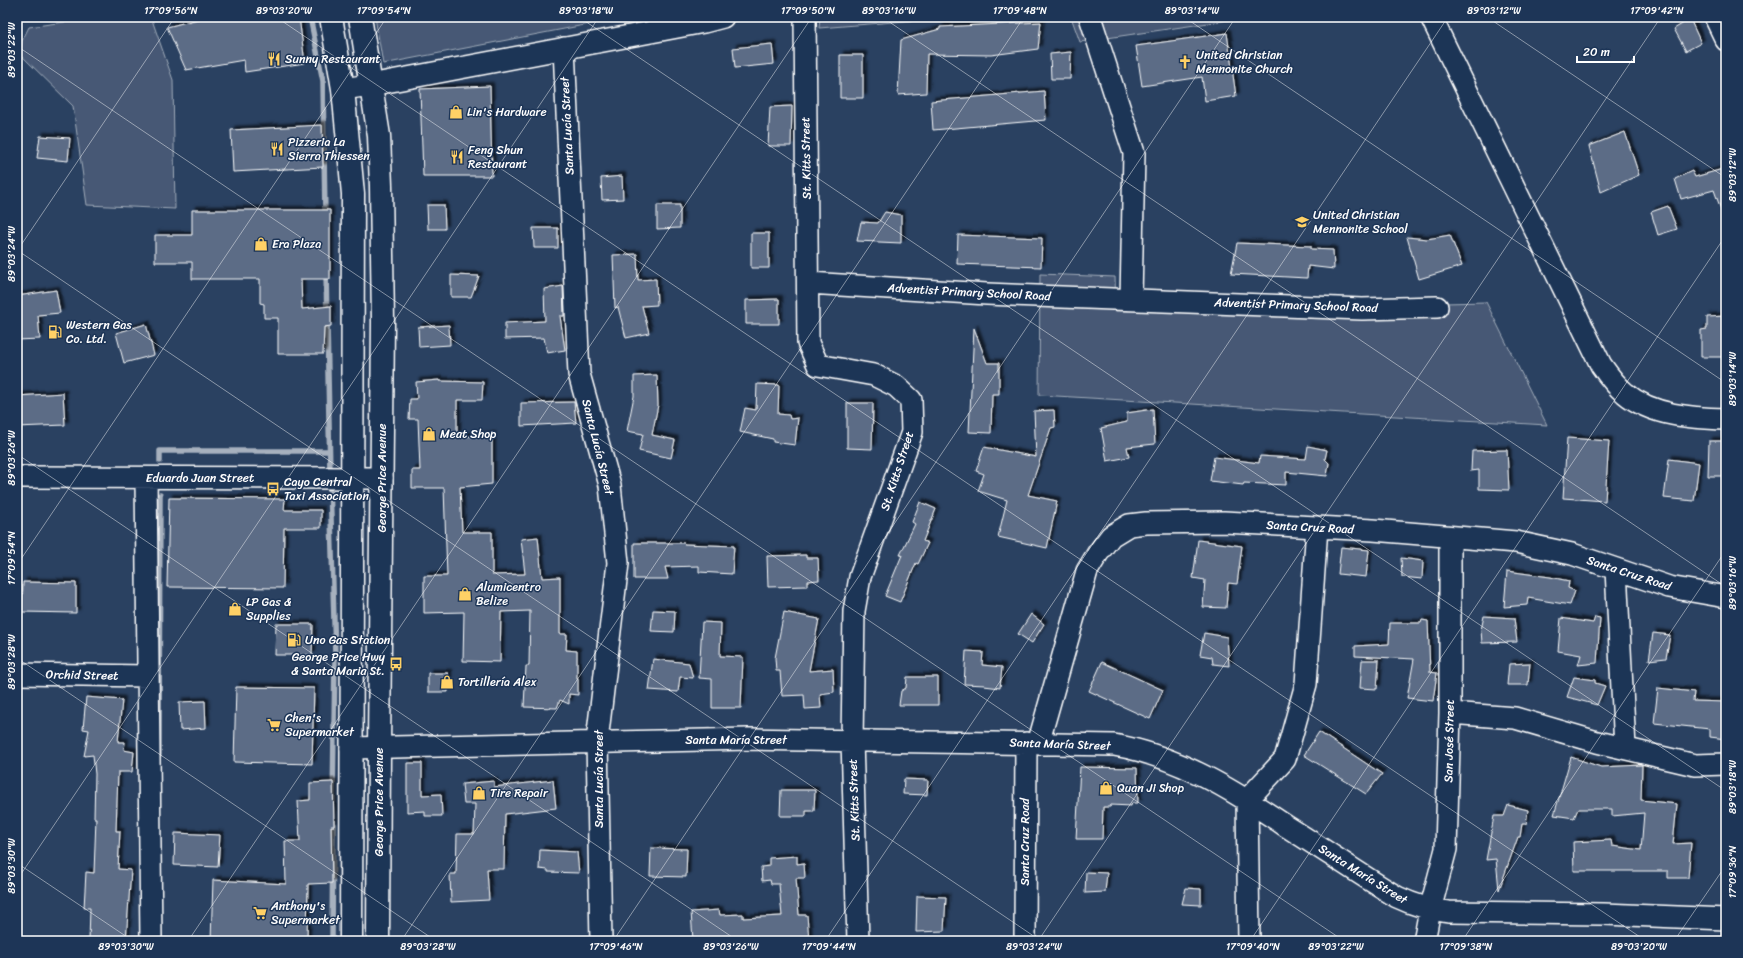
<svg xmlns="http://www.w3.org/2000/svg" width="1743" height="958" font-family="Sriracha,sans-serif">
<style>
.green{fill:#465975;stroke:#a2acba}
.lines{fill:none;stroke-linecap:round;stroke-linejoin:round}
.stream{stroke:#a7b1be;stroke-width:5.5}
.building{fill:#5b6c86;stroke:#fff;filter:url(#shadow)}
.minor-casing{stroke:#fff;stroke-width:24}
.major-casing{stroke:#fff;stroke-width:25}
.minor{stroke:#1d3557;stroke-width:21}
.major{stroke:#1d3557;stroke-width:22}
.ticks{fill:none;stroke:#fff;stroke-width:1;stroke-opacity:0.45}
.labels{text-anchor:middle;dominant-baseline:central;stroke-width:3;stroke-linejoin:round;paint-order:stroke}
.poi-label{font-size:12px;fill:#fff;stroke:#1d3557;text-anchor:start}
.street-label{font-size:12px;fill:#fff;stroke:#1d3557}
.neatline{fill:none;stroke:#fff;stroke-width:1.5}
.ticks-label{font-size:10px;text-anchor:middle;fill:#fff}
</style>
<defs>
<filter id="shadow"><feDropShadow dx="3.5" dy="-3.5" stdDeviation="1" flood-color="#0009"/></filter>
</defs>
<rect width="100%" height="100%" fill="#2a4161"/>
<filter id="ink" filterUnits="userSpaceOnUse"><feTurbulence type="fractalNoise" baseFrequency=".025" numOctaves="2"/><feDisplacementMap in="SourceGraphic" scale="8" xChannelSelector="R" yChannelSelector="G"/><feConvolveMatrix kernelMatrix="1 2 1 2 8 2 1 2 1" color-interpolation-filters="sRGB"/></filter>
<g filter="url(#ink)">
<path class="green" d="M 100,17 L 151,17 L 173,80 L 175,209 L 87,205 L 73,106 L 21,55 L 22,41 L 29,27 Z
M 375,17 L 626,17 L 383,64 Z
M 820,17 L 956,17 L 819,28 Z
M 1071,17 L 1249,17 L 1080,42 Z
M 1040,274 L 1115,277 L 1116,311 L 1486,302 L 1547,425 L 1039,395 Z"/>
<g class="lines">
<path class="stream" d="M 310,17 L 323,81 L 325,217
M 326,272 L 330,473
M 160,461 L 160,451 L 329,451
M 330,482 L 335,656 L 333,801
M 159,755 L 160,495
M 332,941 L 333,820"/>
</g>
<path class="building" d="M 206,17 L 299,17 L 305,63 L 245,72 L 244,60 L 186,70 L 167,27 Z
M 1690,19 L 1701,43 L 1686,51 L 1674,29 Z
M 1041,22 L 1038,49 L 991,55 L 927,54 L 926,93 L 898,95 L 901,40 L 940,29 L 940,27 Z
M 1227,33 L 1236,96 L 1205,101 L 1202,77 L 1142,86 L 1136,46 Z
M 772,44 L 774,64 L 735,68 L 733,48 Z
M 1071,52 L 1070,79 L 1051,79 L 1050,54 Z
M 840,55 L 863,55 L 863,98 L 840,98 Z
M 490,86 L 492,176 L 423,176 L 420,89 Z
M 1044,91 L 1046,120 L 933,130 L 931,101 Z
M 792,106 L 791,146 L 768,146 L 770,107 Z
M 322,125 L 323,167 L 233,172 L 231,130 Z
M 1625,132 L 1639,175 L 1601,192 L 1589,146 Z
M 40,136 L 70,138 L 68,161 L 37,158 Z
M 1726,168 L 1726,217 L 1724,218 L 1714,190 L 1681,199 L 1675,179 L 1692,171 L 1695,177 Z
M 622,176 L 623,199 L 602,200 L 601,178 Z
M 427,205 L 444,205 L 445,229 L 428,229 Z
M 657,205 L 680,205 L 680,228 L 657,229 Z
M 1668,206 L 1677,229 L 1658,235 L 1651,212 Z
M 192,210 L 330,210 L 330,279 L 301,279 L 302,309 L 331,306 L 331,326 L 324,327 L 323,354 L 278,354 L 278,318 L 264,318 L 264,304 L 260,303 L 260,279 L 192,279 L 192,262 L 155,262 L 155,235 L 192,235 Z
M 885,212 L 901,215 L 901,243 L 857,241 L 861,222 L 878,223 Z
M 533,228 L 558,228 L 558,248 L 534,248 Z
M 751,233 L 769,233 L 769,268 L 751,268 Z
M 958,235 L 1042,238 L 1041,267 L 957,264 Z
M 1450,235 L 1462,266 L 1419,279 L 1407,237 L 1427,239 Z
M 1237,243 L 1311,246 L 1311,249 L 1333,250 L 1334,269 L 1308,266 L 1307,278 L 1231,274 Z
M 637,254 L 638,280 L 656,279 L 657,305 L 642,306 L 649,333 L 626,338 L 618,307 L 615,308 L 613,255 Z
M 451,275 L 479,276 L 471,297 L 451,297 Z
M 563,286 L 564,316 L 560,316 L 565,350 L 547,353 L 544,338 L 505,339 L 505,323 L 545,321 L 544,289 Z
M 56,290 L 60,313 L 38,315 L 40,339 L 17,340 L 17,296 Z
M 779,299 L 779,324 L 746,324 L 746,300 Z
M 1726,316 L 1726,357 L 1701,357 L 1701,330 L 1707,329 L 1707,317 Z
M 146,324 L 154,355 L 124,363 L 116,333 Z
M 449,325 L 450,345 L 419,347 L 418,327 Z
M 974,328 L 987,363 L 999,363 L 999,394 L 992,394 L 991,433 L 969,432 Z
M 657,375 L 658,405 L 652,435 L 675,440 L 671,458 L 639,451 L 643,434 L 627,431 L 634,396 L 634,376 Z
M 439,380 L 439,381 L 483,382 L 482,400 L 457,400 L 457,437 L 492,435 L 492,484 L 460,487 L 462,532 L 492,532 L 492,575 L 525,574 L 521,539 L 538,537 L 542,578 L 560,577 L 560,634 L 567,634 L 566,650 L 577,651 L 577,678 L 578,678 L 578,695 L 569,694 L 569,704 L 560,700 L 557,708 L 524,707 L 526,666 L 529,666 L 530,611 L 501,612 L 500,662 L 463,661 L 464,612 L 424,613 L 424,576 L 447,576 L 444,488 L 412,488 L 412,470 L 420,470 L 418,419 L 409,419 L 410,399 L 417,399 L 416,382 Z
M 757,384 L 779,385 L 778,414 L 789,415 L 790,419 L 798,418 L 795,445 L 773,442 L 773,439 L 740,432 L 745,408 L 756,410 Z
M 63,393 L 65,425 L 17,427 L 17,396 Z
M 574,402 L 576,423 L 521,426 L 521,403 Z
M 847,403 L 873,403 L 872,449 L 847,448 Z
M 1153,409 L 1155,444 L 1127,447 L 1129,457 L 1107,461 L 1101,428 L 1127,422 L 1127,413 Z
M 1054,410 L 1055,427 L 1051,428 L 1028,495 L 1057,501 L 1047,548 L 998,537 L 1007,500 L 978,491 L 984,474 L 976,471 L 984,447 L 1036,457 L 1034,411 Z
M 1567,438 L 1609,441 L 1605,501 L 1563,498 Z
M 1709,441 L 1726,441 L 1726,476 L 1708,476 Z
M 1308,446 L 1327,450 L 1325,459 L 1329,463 L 1327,476 L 1286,472 L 1286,485 L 1244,483 L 1243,485 L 1210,481 L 1214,457 L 1259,463 L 1260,456 L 1306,459 Z
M 1507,450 L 1509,490 L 1479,489 L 1479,470 L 1471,471 L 1472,451 Z
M 1669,459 L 1699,463 L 1694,501 L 1664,498 Z
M 169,498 L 285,499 L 284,510 L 321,510 L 321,528 L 284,528 L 283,588 L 167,587 Z
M 920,502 L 936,509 L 923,541 L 928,543 L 918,564 L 916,563 L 900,602 L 885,596 L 902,555 L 900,555 L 915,524 L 912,522 Z
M 1198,540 L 1242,546 L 1237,584 L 1228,583 L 1226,608 L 1203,607 L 1205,580 L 1193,578 Z
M 634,543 L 684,543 L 684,544 L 734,546 L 732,574 L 699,572 L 699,566 L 665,567 L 668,579 L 634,579 Z
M 1341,547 L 1369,550 L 1366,577 L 1338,574 Z
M 806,555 L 806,558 L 818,558 L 819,580 L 807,581 L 807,586 L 768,587 L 767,556 Z
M 1401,558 L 1423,561 L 1422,579 L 1402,577 Z
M 1507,571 L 1550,577 L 1569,581 L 1568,588 L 1575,591 L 1570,605 L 1528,598 L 1527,605 L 1504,607 Z
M 23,582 L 76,583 L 76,613 L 22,612 Z
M 653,610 L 675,611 L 674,632 L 651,631 Z
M 784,612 L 819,619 L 809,671 L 833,669 L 834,692 L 820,694 L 821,708 L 805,709 L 804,695 L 782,696 L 780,671 L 776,671 L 775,658 Z
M 1031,614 L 1044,624 L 1032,643 L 1018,634 Z
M 1484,616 L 1514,618 L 1517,642 L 1482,643 L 1481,630 Z
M 1595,617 L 1600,618 L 1597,663 L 1578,665 L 1581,655 L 1558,651 L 1561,618 L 1593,623 Z
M 1422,620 L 1428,621 L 1430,672 L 1437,673 L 1433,701 L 1407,698 L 1414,659 L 1355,656 L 1355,646 L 1389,644 L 1390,623 L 1421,623 Z
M 702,622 L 721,623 L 720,656 L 743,657 L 741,708 L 712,708 L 712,679 L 699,678 Z
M 276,624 L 313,624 L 312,655 L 275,655 Z
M 1204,633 L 1227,637 L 1229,666 L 1213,664 L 1212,657 L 1200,655 Z
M 1653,633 L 1670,635 L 1666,658 L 1649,660 Z
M 966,651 L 983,652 L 982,665 L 1002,667 L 1000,688 L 984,686 L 985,685 L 964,684 Z
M 653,659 L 689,663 L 693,678 L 680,677 L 678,692 L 649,690 Z
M 1362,660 L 1379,660 L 1377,689 L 1360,688 Z
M 1102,662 L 1163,690 L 1150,719 L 1089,691 Z
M 1530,663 L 1528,685 L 1507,685 L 1509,664 Z
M 428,673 L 448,673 L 448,692 L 428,692 Z
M 907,677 L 938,677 L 938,705 L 899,705 L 901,691 L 906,688 Z
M 1574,677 L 1595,680 L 1595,683 L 1605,686 L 1597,705 L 1567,697 Z
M 236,687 L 314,688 L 312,764 L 234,762 Z
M 1658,688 L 1694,692 L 1693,701 L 1726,702 L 1726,739 L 1710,737 L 1710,729 L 1654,723 Z
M 86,697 L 122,700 L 118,742 L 125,742 L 124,750 L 134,752 L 132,772 L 118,772 L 116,831 L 120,831 L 118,869 L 131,870 L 126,941 L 89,941 L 90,908 L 84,908 L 86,872 L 94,873 L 96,818 L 94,818 L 95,774 L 93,755 L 84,756 L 89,730 L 83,729 Z
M 205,701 L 206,728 L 180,730 L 179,702 Z
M 1319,732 L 1382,774 L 1366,794 L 1304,755 Z
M 1571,757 L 1601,767 L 1642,765 L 1641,800 L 1677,804 L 1673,844 L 1691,843 L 1688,878 L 1668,878 L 1668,871 L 1574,871 L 1573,842 L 1611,840 L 1612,846 L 1641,850 L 1644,813 L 1612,816 L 1612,809 L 1578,809 L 1574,818 L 1554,815 Z
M 407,763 L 422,763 L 422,795 L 441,794 L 442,816 L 425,816 L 425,811 L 407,812 Z
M 1080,767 L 1137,768 L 1138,803 L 1132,803 L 1131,806 L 1111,805 L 1110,807 L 1103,807 L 1102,839 L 1076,839 Z
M 904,779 L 928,780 L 927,795 L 903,794 Z
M 553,780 L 556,808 L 505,814 L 504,869 L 487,869 L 489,900 L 451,902 L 450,874 L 456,874 L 457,834 L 474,834 L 475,804 L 464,804 L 462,784 L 494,781 L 494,787 Z
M 333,782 L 334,826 L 331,826 L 332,883 L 308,884 L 307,941 L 211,941 L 213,880 L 286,884 L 285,841 L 300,841 L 298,801 L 310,800 L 310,783 Z
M 781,790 L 815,790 L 814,811 L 806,811 L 806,816 L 780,816 Z
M 1508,805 L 1528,810 L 1526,824 L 1522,824 L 1520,837 L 1518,837 L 1499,890 L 1496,859 L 1486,860 L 1494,816 L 1504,816 Z
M 175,833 L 220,835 L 218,867 L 174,865 Z
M 651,848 L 687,849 L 686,877 L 650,876 Z
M 540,850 L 577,852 L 579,873 L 548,872 L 548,870 L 539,869 Z
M 797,856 L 797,864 L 804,863 L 805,878 L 796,878 L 799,915 L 807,915 L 809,941 L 693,940 L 691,912 L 719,910 L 720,915 L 743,914 L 743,918 L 782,916 L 779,884 L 771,884 L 770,880 L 762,881 L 761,867 L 769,866 L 769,858 Z
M 1086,872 L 1107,873 L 1105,892 L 1085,893 Z
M 1186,888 L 1201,889 L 1201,905 L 1182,904 Z
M 917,896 L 946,897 L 944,931 L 916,932 Z"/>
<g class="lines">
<g class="minor-casing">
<path id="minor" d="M 805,17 L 808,343 L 818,365 L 874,375 L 896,386 L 911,400 L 912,432 L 860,577 L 854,611 L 852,740 L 858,941
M 1090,17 L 1134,153 L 1131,299
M 1431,17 L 1601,365 C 1608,375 1615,385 1625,393 C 1652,416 1692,418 1726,419
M 1715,17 L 1726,40
M 564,48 L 579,374 L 610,485 L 618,563 L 597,741 L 601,941
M 343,89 L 370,85 L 704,22 L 723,17
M 808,283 L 987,294 L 1362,309 L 1437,307
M 17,477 L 382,478
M 146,478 L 151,941
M 1616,569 L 1625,748
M 17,674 L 147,676
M 1450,713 L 1515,718 L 1597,742 L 1695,765 L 1726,764
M 1038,744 L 1087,571 L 1098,553 L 1111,536 L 1129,525 L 1146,523 L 1224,522 L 1373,530 L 1516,542 L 1572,554 L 1669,587 L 1726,597
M 351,748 L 749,739 L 1114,745 C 1178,756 1233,790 1286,826 C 1323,849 1359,874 1397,897 C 1414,905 1429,910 1449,912 L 1604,914 L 1726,919
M 1025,941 L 1026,743
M 1249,941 L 1247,800 L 1285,759 L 1306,684 L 1317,527
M 1424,941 L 1430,910 L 1446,849 L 1450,713 L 1450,538"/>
</g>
<g class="major-casing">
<path id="major" d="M 331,17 L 343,89 L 353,194 L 351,941
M 360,17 L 379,136 L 381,186 L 383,322 L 379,748 L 378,941"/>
</g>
<use href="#minor" class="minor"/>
<use href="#major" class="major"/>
</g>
</g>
<path class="ticks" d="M 276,17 L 1646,941M 579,17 L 1726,791M 882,17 L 1726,587M 1184,17 L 1726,383M 1487,17 L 1726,178M 17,46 L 1344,941M 17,250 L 1041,941M 17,251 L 175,17M 17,454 L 738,941M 17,565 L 387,17M 17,658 L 436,941M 17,863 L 133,941M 17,880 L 599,17M 188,941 L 812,17M 401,941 L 1024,17M 613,941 L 1236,17M 825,941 L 1448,17M 1038,941 L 1661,17M 1250,941 L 1726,235M 1462,941 L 1726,550M 1674,941 L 1726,865"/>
<defs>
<g id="restaurant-bare" transform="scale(1.08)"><path d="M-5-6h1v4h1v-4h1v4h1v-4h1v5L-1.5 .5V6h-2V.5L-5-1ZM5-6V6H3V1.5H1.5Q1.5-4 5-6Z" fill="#ffd166" stroke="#1d3557" stroke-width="2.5" paint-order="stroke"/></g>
<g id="church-bare" transform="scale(1.08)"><path d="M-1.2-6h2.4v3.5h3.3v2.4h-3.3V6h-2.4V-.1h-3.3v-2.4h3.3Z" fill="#ffd166" stroke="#1d3557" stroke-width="2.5" paint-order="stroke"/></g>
<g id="shop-bare" transform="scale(1.08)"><path d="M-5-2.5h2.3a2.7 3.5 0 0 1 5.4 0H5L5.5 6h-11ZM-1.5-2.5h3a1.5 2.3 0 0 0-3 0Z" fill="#ffd166" stroke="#1d3557" stroke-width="2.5" paint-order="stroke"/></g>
<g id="school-bare" transform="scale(1.08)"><path d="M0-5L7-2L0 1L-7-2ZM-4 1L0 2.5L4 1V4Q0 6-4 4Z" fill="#ffd166" stroke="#1d3557" stroke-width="2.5" paint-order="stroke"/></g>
<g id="fuel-bare" transform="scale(1.08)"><path d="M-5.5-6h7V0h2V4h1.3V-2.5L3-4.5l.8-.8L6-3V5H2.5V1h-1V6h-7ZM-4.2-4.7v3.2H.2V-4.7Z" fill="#ffd166" stroke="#1d3557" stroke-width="2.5" paint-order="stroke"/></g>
<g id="bus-bare" transform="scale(1.08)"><path d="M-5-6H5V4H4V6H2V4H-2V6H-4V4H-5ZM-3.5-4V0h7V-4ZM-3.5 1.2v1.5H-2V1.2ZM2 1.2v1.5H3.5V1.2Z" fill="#ffd166" stroke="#1d3557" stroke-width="2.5" paint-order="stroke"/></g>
<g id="supermarket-bare" transform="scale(1.08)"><path d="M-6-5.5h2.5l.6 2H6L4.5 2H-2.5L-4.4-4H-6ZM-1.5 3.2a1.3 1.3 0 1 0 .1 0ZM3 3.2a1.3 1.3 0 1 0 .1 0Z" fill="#ffd166" stroke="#1d3557" stroke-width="2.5" paint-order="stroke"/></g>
</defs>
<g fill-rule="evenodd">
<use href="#restaurant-bare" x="274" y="59"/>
<use href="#church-bare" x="1185" y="62"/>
<use href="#shop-bare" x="456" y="112"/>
<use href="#restaurant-bare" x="277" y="149"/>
<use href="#restaurant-bare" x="457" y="157"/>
<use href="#school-bare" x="1302" y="222"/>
<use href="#shop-bare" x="261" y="244"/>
<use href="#fuel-bare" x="55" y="332"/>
<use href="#shop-bare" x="429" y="434"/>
<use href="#bus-bare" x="273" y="489"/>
<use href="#shop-bare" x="465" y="594"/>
<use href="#shop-bare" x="235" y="609"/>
<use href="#fuel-bare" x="294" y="640"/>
<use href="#bus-bare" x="396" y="664"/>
<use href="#shop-bare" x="447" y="682"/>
<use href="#supermarket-bare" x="274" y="725"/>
<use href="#shop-bare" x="1106" y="788"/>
<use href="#shop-bare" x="479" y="793"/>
<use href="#supermarket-bare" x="260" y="913"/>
</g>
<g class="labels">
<g class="poi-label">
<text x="1196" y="55">United Christian<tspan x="1196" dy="14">Mennonite Church</tspan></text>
<text x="285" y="59">Sunny Restaurant</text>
<text x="467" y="112">Lin's Hardware</text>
<text x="288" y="142">Pizzeria La<tspan x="288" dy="14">Sierra Thiessen</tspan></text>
<text x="468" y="150">Feng Shun<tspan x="468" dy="14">Restaurant</tspan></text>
<text x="1313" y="215">United Christian<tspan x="1313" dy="14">Mennonite School</tspan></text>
<text x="272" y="244">Era Plaza</text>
<text x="66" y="325">Western Gas<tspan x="66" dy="14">Co. Ltd.</tspan></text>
<text x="440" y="434">Meat Shop</text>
<text x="284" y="482">Cayo Central<tspan x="284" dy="14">Taxi Association</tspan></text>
<text x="476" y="587">Alumicentro<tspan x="476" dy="14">Belize</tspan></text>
<text x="246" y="602">LP Gas &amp;<tspan x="246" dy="14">Supplies</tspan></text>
<text x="305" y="640">Uno Gas Station</text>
<text x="385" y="657" text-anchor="end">George Price Hwy<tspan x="385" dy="14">&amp; Santa Maria St.</tspan></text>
<text x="458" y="682">Tortillería Alex</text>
<text x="285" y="718">Chen's<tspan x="285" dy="14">Supermarket</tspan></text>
<text x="1117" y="788">Quan Ji Shop</text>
<text x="490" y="793">Tire Repair</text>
<text x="271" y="906">Anthony's<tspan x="271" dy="14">Supermarket</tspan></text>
</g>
<g class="street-label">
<text transform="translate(567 126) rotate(-93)">Santa Lucía Street</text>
<text transform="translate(806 158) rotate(-91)">St. Kitts Street</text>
<text transform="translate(969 292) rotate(3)">Adventist Primary School Road</text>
<text transform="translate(1296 305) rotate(2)">Adventist Primary School Road</text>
<text transform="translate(598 447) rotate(76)">Santa Lucía Street</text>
<text transform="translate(897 471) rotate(-72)">St. Kitts Street</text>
<text x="200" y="478">Eduardo Juan Street</text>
<text transform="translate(382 478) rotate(-90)">George Price Avenue</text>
<text transform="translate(1310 527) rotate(3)">Santa Cruz Road</text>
<text transform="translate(1629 573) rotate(18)">Santa Cruz Road</text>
<text transform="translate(82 675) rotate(1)">Orchid Street</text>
<text x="736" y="740">Santa María Street</text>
<text transform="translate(1449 741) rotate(-89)">San José Street</text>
<text transform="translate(1060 744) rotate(2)">Santa María Street</text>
<text transform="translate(599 779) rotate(-90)">Santa Lucía Street</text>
<text transform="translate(854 800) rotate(-92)">St. Kitts Street</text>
<text transform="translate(379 802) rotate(-90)">George Price Avenue</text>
<text transform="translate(1025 842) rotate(-90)">Santa Cruz Road</text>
<text transform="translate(1363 874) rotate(32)">Santa María Street</text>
</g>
</g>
<rect width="1743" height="958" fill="none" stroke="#1d3557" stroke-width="44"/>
<path d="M1577 56v6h57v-6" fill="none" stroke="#ffffff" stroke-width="2"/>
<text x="1583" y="56" font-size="12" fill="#ffffff" stroke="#1d3557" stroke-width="3" paint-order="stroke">20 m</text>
<rect x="22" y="22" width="1699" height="914" class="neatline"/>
<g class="ticks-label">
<text x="171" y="14">17°09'56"N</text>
<text x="284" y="14">89°03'20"W</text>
<text x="384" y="14">17°09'54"N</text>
<text x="586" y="14">89°03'18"W</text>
<text x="808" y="14">17°09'50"N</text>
<text x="889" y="14">89°03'16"W</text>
<text x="1020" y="14">17°09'48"N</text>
<text x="1192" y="14">89°03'14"W</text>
<text x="1494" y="14">89°03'12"W</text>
<text x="1657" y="14">17°09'42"N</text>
<text transform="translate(11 50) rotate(-90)" y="4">89°03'22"W</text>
<text transform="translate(1732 175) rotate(-90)" y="4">89°03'12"W</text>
<text transform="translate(11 254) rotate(-90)" y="4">89°03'24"W</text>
<text transform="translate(1732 379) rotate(-90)" y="4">89°03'14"W</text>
<text transform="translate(11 458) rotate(-90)" y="4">89°03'26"W</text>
<text transform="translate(11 558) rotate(-90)" y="4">17°09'54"N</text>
<text transform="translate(1732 583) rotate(-90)" y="4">89°03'16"W</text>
<text transform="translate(11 662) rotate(-90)" y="4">89°03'28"W</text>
<text transform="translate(1732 787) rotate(-90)" y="4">89°03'18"W</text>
<text transform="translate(11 866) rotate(-90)" y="4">89°03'30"W</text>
<text transform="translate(1732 872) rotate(-90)" y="4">17°09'36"N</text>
<text x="126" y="950">89°03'30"W</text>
<text x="428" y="950">89°03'28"W</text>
<text x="616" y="950">17°09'46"N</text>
<text x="731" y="950">89°03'26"W</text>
<text x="829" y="950">17°09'44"N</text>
<text x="1034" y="950">89°03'24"W</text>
<text x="1253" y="950">17°09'40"N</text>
<text x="1336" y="950">89°03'22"W</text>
<text x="1466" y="950">17°09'38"N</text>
<text x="1639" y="950">89°03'20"W</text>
</g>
</svg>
